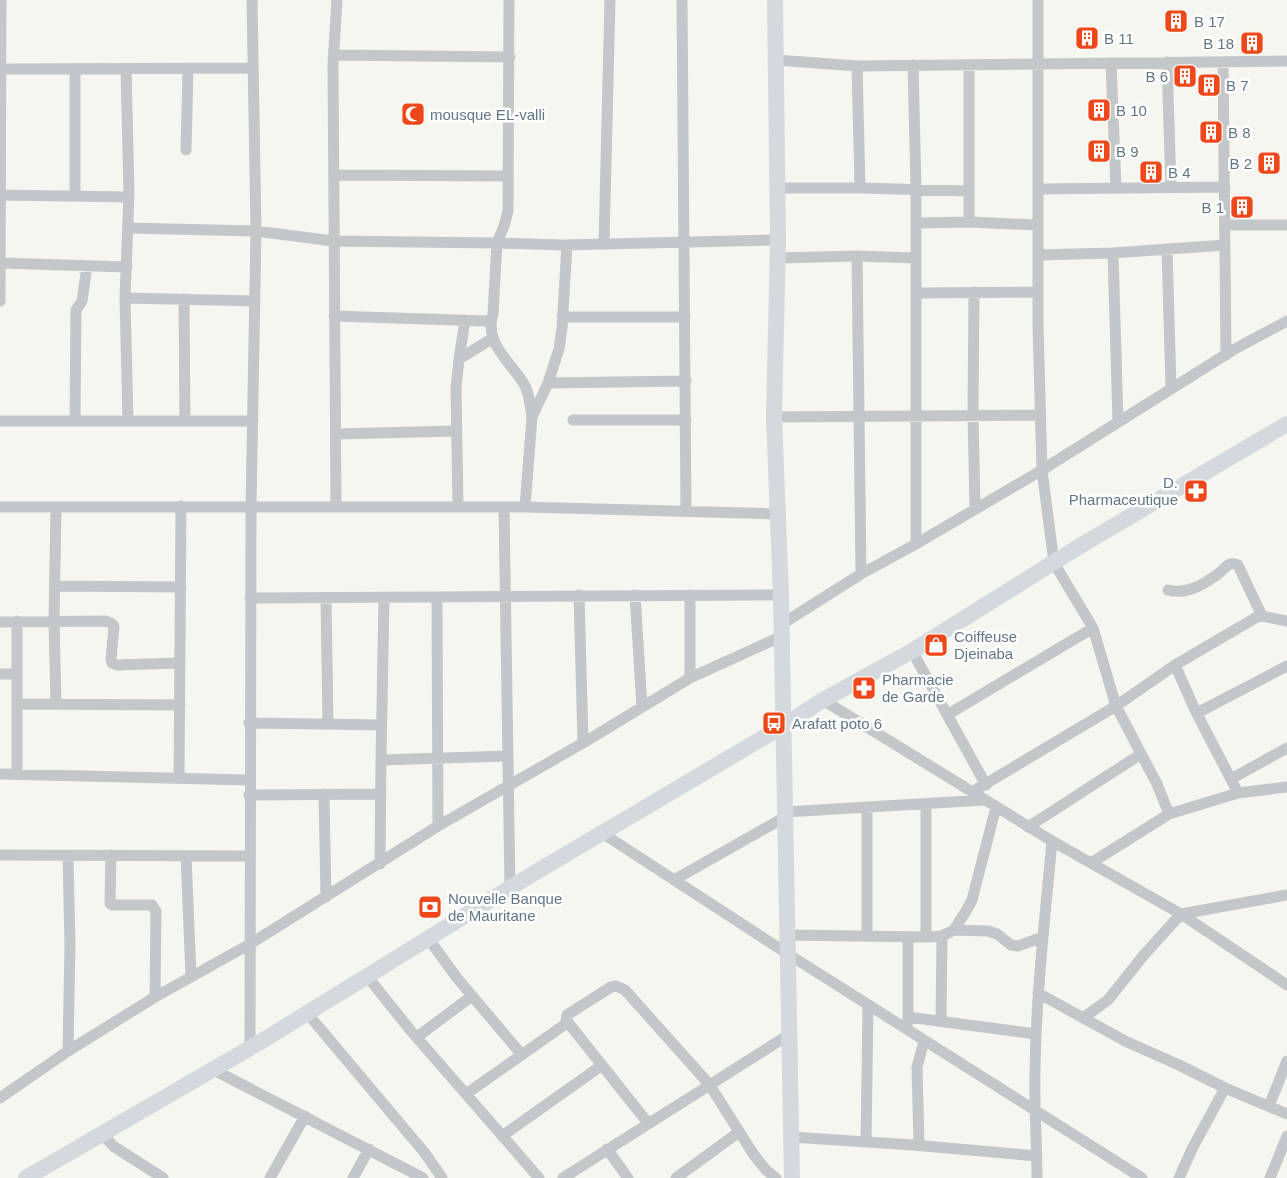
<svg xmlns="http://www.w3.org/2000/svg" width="1287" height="1178" font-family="Helvetica,sans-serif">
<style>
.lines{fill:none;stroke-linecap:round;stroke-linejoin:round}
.street{stroke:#c3c7ca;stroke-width:11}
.secondary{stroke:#d4d9dd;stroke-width:16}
.labels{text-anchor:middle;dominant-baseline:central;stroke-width:5;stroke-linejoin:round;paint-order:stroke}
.poi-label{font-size:15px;fill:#637685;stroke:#fff;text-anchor:start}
</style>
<rect width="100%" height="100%" fill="#f6f6f1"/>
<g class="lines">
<path class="street" d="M 509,0 L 508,211 L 504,226 L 497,243 L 493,314 C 483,345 514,364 525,386 C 530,395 530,408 532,417
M 682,0 L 686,511
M 1038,0 L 1038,326 L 1042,470 L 1054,563 L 1093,628 L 1116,706 L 1157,784 L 1169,814
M 334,55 L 510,57
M 776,60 L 857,66 L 1287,61
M 1167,62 L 1171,188
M 1223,62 L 1226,355
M 1111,63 L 1116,188
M 913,65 L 916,189 L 916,544
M 857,66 L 860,188
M 0,69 L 253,68
M 75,69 L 75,196
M 126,69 L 129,193 L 125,298 L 128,421
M 186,150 L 188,69
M 334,175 L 508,176
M 777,188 L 860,188 L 969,191
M 1038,189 L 1225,187
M 0,195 L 128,197
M 969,222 L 969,65
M 916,223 L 969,222 L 1038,225
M 1225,225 L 1287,225
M 128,228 L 256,231 L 333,241 L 497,243 L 563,245 L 778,240
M 604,244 L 610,0
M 1167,249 L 1171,388
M 1113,253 L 1118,421
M 1038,255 L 1113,253 L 1225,245
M 857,256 L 861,574
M 777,258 L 857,256 L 916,258
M 0,263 L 127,267
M 974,292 L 973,415 L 975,509
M 916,293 L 1038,292
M 125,298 L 255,301
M 184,299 L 185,421
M 0,301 L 1,0
M 334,316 L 486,321 L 491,319
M 562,317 L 685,317
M 459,359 L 493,338
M 548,383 L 686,381
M 774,417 L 1040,415
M 573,420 L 686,420
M 0,421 L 253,421
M 75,421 L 76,310 L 82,301 L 87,266
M 336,434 L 456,431
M 0,507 L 525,507 L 779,514
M 336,507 L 333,64 L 337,0
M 458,507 L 456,388 L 459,359 L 465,320
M 504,507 L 510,888
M 525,507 L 532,417 L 548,383 L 559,349 L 562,328 L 567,245
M 55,586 L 181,587
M 1168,590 C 1186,595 1203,585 1218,574 C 1222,571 1226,566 1230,564 C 1234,563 1235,564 1238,565 L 1262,616
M 579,595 L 583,743
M 635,595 L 642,707
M 437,597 L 438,826
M 250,598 L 781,595
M 326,598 L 328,724
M 17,621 L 17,773
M 0,622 L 106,621 L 111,623 L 114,626 L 111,659 L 112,663 L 117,665 L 180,663
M 782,624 L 861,574 L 916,544 L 1042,470 L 1233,350 L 1287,321
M 912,651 L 986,785
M 0,674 L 17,674
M 690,678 L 690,595
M 823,700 L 1052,841 L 1181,914 L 1287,985
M 17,704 L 180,705
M 56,704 L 54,621 L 56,507
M 1197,713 L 1287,666
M 947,715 L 1093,628
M 249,723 L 381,725
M 381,760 L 508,756
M 0,774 L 249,780
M 179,778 L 181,506
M 1231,779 L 1287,748
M 972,792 L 1116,706 L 1175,665
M 1238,793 L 1195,710 L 1175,665 L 1257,617 L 1262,616 L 1287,621
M 324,794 L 326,897
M 249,795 L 381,794
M 867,808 L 867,936
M 785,812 L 985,800
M 1028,827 L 1141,754
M 602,833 L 788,954 L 1142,1178
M 0,855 L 250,856
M 111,855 L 110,903 L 112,905 L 152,905 L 156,911 L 155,997
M 68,856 L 70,945 L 68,1051
M 186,856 L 191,976
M 1091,863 L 1169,814 L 1238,793 L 1287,787
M 380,864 L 381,760 L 384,597
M 674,880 L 785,817
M 954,930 L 988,931 L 997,934 L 1011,945 L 1018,946 L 1043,937
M 787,935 L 926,937 L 942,936 L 954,930 L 966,911 L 972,900 L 996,807
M 908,937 L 908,1022
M 926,937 L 926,804
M 428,938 L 457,978 L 522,1055
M 367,976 L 411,1031 L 539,1178
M 1038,993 L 1125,1041 L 1179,1065 L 1225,1088 L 1287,1114
M 307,1013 L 424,1152 L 442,1178
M 908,1017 L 1036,1034
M 1083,1018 L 1108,1000 L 1143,956 L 1181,914 L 1287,895
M 941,1021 L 942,936
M 417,1037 L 472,996
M 250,1048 L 251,507 L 256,231 L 252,0
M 212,1069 L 423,1178
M 466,1094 L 567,1023
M 0,1098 L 68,1051 L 155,997 L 250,944 L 438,826 L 583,743 L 690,678 L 782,636
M 1269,1106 L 1287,1061
M 648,1123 L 566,1020 L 567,1015 L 611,987 L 616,986 L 625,990 L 709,1084 L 754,1155 L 766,1170 L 776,1178
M 102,1133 L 113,1146 L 163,1178
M 502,1136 L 601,1066
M 792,1137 L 913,1145 L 1037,1156
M 866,1142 L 868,1005
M 919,1145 L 917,1067 L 924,1041
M 607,1149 L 628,1178
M 270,1178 L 305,1116
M 353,1178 L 369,1149
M 563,1178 L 790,1034
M 676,1178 L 739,1132
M 1037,1178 C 1037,1143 1034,1107 1035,1072 C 1036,995 1045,918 1052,841
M 1179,1178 L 1192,1149 L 1225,1088
M 1270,1178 L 1287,1136"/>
<path class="secondary" d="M 775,0 L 778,240 L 774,417 L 781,595 L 792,1178
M 26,1178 L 267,1038 L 526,878 L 783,726 L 823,700 L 912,651 L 1080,546 L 1287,424"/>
</g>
<defs>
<g id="building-square" transform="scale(1.25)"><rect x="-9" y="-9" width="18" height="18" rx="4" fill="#ee4719" stroke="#fff"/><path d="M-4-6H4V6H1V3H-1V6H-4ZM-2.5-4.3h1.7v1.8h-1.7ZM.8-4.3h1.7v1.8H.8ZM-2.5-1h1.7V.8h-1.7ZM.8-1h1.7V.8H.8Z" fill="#fff"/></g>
<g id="mosque-square" transform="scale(1.25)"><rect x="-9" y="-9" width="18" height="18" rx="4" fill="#ee4719" stroke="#fff"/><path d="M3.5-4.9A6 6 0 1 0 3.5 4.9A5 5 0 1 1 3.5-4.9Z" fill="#fff"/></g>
<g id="pharmacy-square" transform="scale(1.25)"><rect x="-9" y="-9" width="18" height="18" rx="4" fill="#ee4719" stroke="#fff"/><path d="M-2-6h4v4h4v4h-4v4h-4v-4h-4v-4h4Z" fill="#fff"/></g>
<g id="shop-square" transform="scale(1.25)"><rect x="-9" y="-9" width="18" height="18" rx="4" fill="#ee4719" stroke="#fff"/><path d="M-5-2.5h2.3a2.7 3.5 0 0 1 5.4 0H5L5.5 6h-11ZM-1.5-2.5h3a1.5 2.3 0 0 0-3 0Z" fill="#fff"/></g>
<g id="bus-square" transform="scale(1.25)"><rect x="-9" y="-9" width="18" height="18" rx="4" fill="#ee4719" stroke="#fff"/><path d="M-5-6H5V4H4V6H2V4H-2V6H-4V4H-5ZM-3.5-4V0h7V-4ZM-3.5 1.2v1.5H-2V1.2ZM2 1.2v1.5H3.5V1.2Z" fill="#fff"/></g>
<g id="bank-square" transform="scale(1.25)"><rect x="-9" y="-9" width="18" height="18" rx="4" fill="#ee4719" stroke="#fff"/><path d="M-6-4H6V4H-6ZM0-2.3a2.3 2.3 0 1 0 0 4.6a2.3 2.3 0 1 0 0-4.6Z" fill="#fff"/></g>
</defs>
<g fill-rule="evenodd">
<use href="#building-square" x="1176" y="21"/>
<use href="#building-square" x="1087" y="38"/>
<use href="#building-square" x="1252" y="43"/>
<use href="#building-square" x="1185" y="76"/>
<use href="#building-square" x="1209" y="85"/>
<use href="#building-square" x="1099" y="110"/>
<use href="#mosque-square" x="413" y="114"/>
<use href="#building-square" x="1211" y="132"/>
<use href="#building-square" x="1099" y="151"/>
<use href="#building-square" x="1269" y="163"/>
<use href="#building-square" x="1151" y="172"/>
<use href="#building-square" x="1242" y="207"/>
<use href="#pharmacy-square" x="1196" y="491"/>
<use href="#shop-square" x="936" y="645"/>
<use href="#pharmacy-square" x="864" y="688"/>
<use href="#bus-square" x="774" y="723"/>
<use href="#bank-square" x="430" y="907"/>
</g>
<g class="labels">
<g class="poi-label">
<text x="1194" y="21">B 17</text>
<text x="1104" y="38">B 11</text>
<text x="1234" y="43" text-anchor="end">B 18</text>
<text x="1168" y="76" text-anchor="end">B 6</text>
<text x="1226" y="85">B 7</text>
<text x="1116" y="110">B 10</text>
<text x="430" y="114">mousque EL-valli</text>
<text x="1228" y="132">B 8</text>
<text x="1116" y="151">B 9</text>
<text x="1252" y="163" text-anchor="end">B 2</text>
<text x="1168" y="172">B 4</text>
<text x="1224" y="207" text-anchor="end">B 1</text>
<text x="1178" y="482" text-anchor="end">D.<tspan x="1178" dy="17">Pharmaceutique</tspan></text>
<text x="954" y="636">Coiffeuse<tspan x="954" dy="17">Djeinaba</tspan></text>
<text x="882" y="679">Pharmacie<tspan x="882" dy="17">de Garde</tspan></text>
<text x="792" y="723">Arafatt poto 6</text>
<text x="448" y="898">Nouvelle Banque<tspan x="448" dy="17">de Mauritane</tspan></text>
</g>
</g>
</svg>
